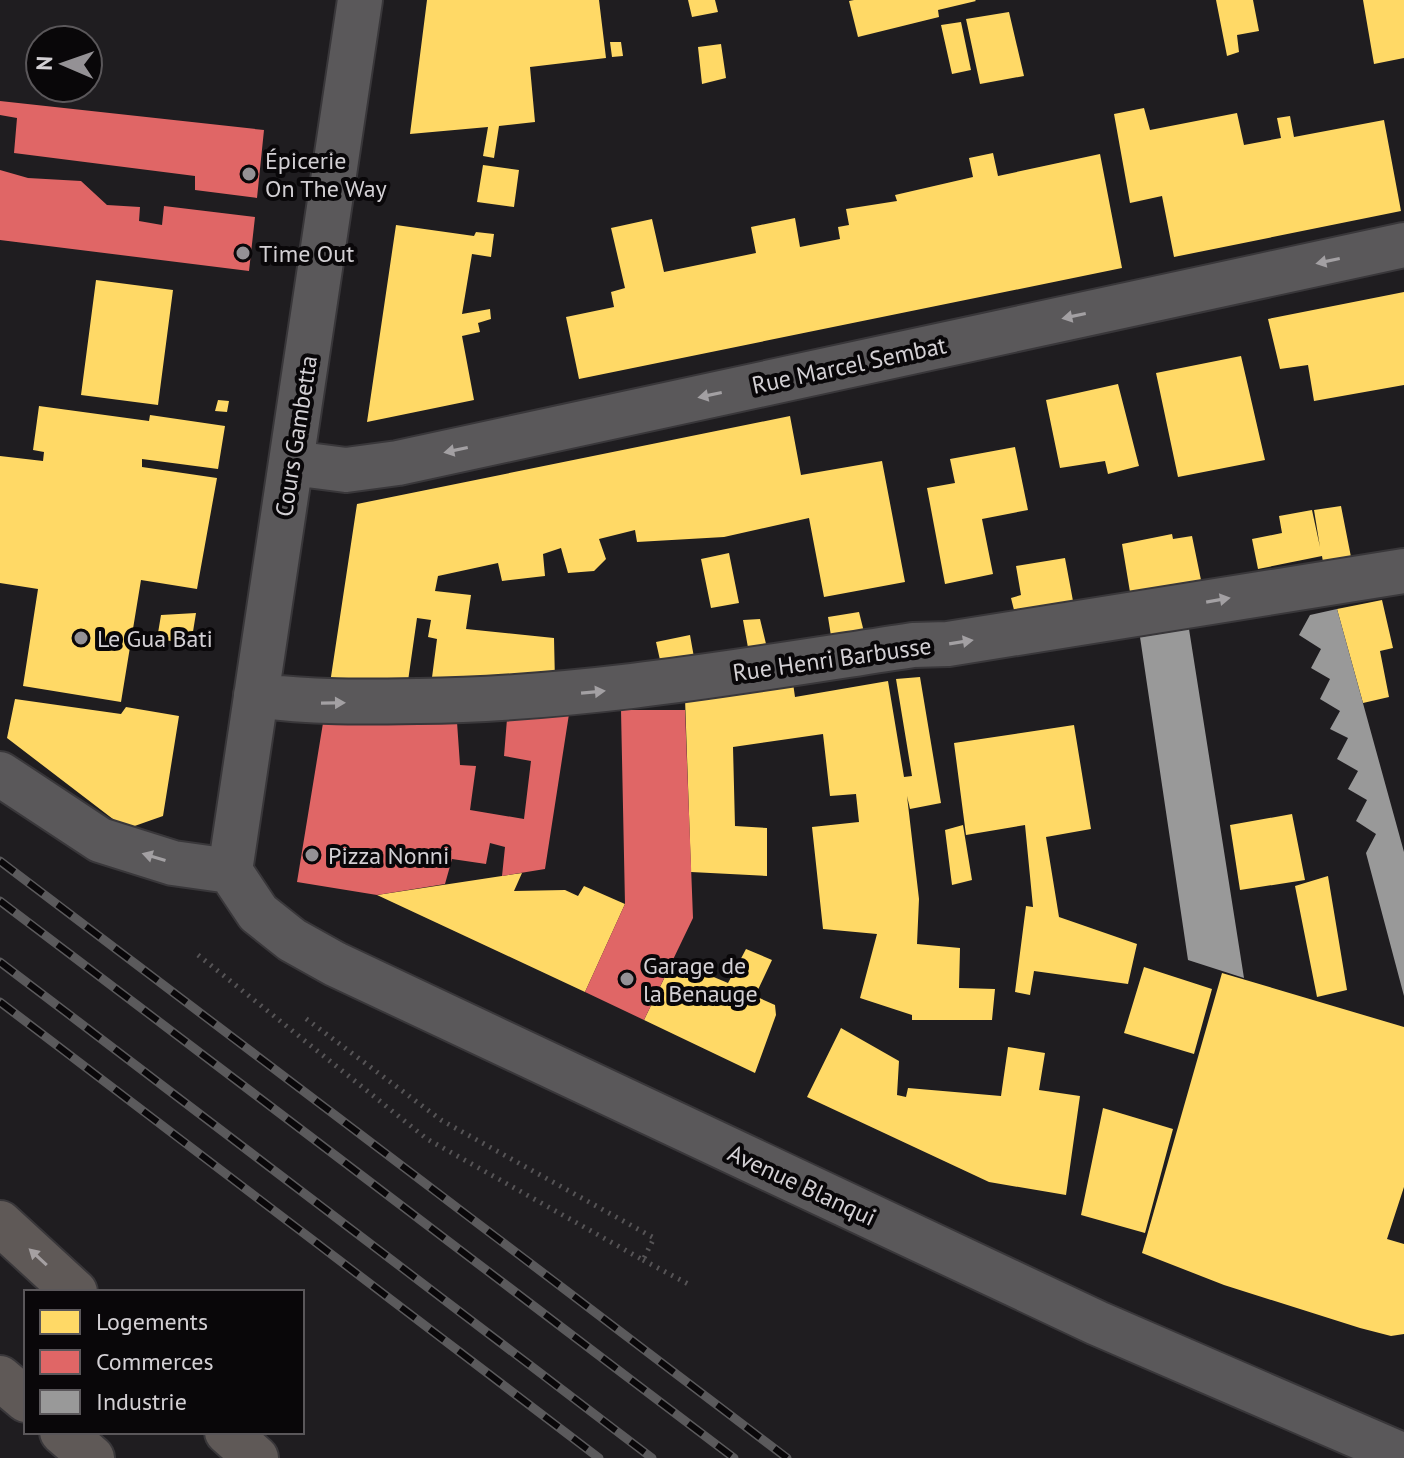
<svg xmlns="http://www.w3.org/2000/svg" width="1404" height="1458" font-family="'PT Sans',sans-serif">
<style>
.homes{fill:#ffd966}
.shops{fill:#e06666}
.industry{fill:#999}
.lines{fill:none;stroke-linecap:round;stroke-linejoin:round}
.minor-casing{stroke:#39373a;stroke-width:48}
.major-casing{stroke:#39373a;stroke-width:48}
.path{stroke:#565456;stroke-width:5;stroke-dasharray:2 6;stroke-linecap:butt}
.minor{stroke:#5a585a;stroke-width:44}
.major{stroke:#5f5957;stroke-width:44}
.rail-casing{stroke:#5b5a5c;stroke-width:9}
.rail{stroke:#090709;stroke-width:6;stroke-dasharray:18;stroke-linecap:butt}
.oneway{fill:#a3a0a3}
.oneway2{fill:#a5a0a2}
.poi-dot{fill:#949195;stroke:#090709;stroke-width:3}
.labels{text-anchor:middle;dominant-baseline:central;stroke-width:8;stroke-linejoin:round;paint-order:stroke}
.poi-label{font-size:24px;fill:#d3d0d4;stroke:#090709;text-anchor:start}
.street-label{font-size:24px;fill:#d3d0d4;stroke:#090709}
</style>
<rect width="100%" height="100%" fill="#1f1d20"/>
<path class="homes" d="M 427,0 L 599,0 L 606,58 L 530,67 L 535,122 L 499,126 L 494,158 L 483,156 L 488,127 L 410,134 Z
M 688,0 L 715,0 L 718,12 L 692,17 Z
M 854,0 L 975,0 L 976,1 L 938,10 L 939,17 L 858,37 L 849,1 Z
M 1216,0 L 1253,0 L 1259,31 L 1237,35 L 1239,52 L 1227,56 Z
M 1363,0 L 1404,0 L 1404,58 L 1374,64 Z
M 1009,12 L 1024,76 L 980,84 L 966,19 Z
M 961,22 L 971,70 L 952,74 L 941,25 Z
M 610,42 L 621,42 L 623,56 L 612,57 Z
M 721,44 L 726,78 L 702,84 L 698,47 Z
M 1144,108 L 1150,130 L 1237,113 L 1244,145 L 1281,138 L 1277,118 L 1290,116 L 1294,137 L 1384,120 L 1401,211 L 1174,257 L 1162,196 L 1130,203 L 1114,114 Z
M 993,153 L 998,176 L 1100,154 L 1122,268 L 579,379 L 566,317 L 614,307 L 611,292 L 625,288 L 611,228 L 652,219 L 664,272 L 756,253 L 751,227 L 795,218 L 800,247 L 840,239 L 838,227 L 849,225 L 846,209 L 897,201 L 895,195 L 973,177 L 969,158 Z
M 483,165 L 519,170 L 514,207 L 477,202 Z
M 396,225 L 474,236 L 476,232 L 494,234 L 491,257 L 472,254 L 462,314 L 490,309 L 491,319 L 478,323 L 480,332 L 462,336 L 474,400 L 367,422 Z
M 96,280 L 173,290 L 158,405 L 81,395 Z
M 1404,292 L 1404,385 L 1314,401 L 1308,365 L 1280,369 L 1268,319 Z
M 1241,356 L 1265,460 L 1178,477 L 1156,373 Z
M 1118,384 L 1139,466 L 1108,474 L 1105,461 L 1060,468 L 1046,400 Z
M 218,400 L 229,401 L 227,412 L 215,411 Z
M 39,406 L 149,421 L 150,415 L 225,426 L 218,469 L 142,459 L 142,467 L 217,478 L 197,589 L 141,580 L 121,702 L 23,686 L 38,589 L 0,583 L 0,456 L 43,461 L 44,452 L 33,450 Z
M 790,416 L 801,475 L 882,461 L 905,582 L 824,597 L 809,518 L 724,537 L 637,542 L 635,530 L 599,539 L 606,559 L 594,571 L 568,573 L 561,548 L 543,554 L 545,576 L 502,581 L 498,563 L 438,576 L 435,591 L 471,595 L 466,629 L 554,638 L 555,682 L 431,685 L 437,639 L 428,637 L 431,620 L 417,618 L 407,688 L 329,690 L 357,504 Z
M 1015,447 L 1028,510 L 982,519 L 993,574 L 945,584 L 927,488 L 955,483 L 950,459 Z
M 1341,506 L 1351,557 L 1323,562 L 1322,556 L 1258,569 L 1252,539 L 1282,533 L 1279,516 L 1312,510 L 1320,547 L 1314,510 Z
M 1172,534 L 1173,539 L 1192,536 L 1201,580 L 1130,592 L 1122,544 Z
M 729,553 L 739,603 L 711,608 L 701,559 Z
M 1065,558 L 1073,601 L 1014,610 L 1011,598 L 1021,595 L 1016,566 Z
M 1382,600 L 1393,648 L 1380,651 L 1389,697 L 1363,703 L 1337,609 Z
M 859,612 L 864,632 L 831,636 L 828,617 Z
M 196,613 L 191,644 L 157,639 L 161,615 Z
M 760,619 L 767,648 L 749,653 L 743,620 Z
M 690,635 L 695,663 L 662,669 L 656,642 Z
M 920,677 L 941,803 L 910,809 L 907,796 L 919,899 L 917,944 L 960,948 L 959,988 L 995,989 L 992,1020 L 912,1020 L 912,1015 L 860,998 L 877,934 L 823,929 L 812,827 L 859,822 L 856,794 L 830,796 L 823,734 L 733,747 L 735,826 L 767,828 L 767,876 L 691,872 L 685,698 L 793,683 L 795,697 L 888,681 L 904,777 L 912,776 L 896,679 Z
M 15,699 L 121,714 L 126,707 L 179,716 L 163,816 L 126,829 L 7,738 Z
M 1074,725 L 1091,829 L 1046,837 L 1059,917 L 1137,944 L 1128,984 L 1034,971 L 1030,995 L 1015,992 L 1026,906 L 1033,907 L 1025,825 L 966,835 L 954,743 Z
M 1292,814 L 1305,880 L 1240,890 L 1230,825 Z
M 963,825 L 972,880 L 952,885 L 945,830 Z
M 522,873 L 514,891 L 565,890 L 578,896 L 584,886 L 625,904 L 585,992 L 377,895 Z
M 1328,876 L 1347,990 L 1317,997 L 1295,886 Z
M 746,949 L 772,960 L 755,996 L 775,1005 L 776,1015 L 755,1073 L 644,1020 L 673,960 L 728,983 Z
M 1144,967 L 1212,989 L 1194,1054 L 1124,1033 Z
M 1222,973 L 1404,1027 L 1404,1187 L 1387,1239 L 1404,1244 L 1404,1334 L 1391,1336 L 1360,1328 L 1224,1285 L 1142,1253 Z
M 841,1028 L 899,1061 L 897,1095 L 906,1097 L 908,1088 L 1001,1096 L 1008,1047 L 1045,1053 L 1039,1090 L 1080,1096 L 1066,1195 L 989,1182 L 807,1097 Z
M 1103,1108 L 1173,1129 L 1145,1233 L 1081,1215 Z"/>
<path class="shops" d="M 0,101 L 264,130 L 257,198 L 195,190 L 195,176 L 14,153 L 17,118 L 0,115 Z
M 0,170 L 28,178 L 81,181 L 107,205 L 140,207 L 139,221 L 162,225 L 164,206 L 255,217 L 249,271 L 0,240 Z
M 621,710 L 685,710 L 693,918 L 644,1020 L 585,992 L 625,904 Z
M 569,714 L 545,869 L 502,876 L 505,847 L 490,843 L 486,864 L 452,859 L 445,884 L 377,895 L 297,882 L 323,723 L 457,722 L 460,765 L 476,766 L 470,810 L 524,819 L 531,761 L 504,756 L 507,719 Z"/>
<path class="industry" d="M 1337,609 L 1404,852 L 1404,996 L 1366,853 L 1376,834 L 1356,821 L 1367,800 L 1348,789 L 1358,771 L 1337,759 L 1348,738 L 1330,729 L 1340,711 L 1320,699 L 1330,679 L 1311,668 L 1321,649 L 1299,635 L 1310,615 Z
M 1189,629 L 1244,978 L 1188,960 L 1140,637 Z"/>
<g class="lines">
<g class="minor-casing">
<path id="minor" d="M 292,463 L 346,470 L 398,463 L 1404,245
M 256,695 C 311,703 363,702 419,701 C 585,699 748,670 913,645 L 948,644 L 1404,571
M 0,774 L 100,840 L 173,863 L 230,871
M 230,871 L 258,913 L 292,940 L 335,964 L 1097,1323 L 1404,1456
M 230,871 L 360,0"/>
</g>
<g class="major-casing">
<path id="major" d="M 0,1223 L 75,1292
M 0,1378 L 26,1400
M 62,1432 L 92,1458
M 227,1432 L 256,1458"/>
</g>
<path class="path" d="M 198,955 L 427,1139 L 643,1260 L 654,1238 L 441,1120 L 305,1018
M 643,1260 L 692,1286"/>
<use href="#minor" class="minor"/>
<use href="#major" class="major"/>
<g class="rail-casing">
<path id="rail" d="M 0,861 L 787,1458
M 0,901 L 734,1458
M 0,962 L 652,1458
M 0,1002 L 599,1458"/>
</g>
<use href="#rail" class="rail"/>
</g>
<defs><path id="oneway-solid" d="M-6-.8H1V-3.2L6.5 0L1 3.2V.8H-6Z" transform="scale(2)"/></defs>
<g class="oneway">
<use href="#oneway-solid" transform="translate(1328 261) rotate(168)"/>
<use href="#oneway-solid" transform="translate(1074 316) rotate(168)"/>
<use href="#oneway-solid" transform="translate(710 395) rotate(168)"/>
<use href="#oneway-solid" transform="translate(456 450) rotate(168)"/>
<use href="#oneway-solid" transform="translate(1218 600) rotate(-10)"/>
<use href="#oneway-solid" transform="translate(961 642) rotate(-9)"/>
<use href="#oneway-solid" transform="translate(593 692) rotate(-5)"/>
<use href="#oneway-solid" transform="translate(333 703) rotate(-1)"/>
<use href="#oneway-solid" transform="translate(154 857) rotate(-163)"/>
</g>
<use class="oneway2" href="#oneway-solid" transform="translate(38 1257) rotate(-137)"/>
<g class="poi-dot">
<circle cx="249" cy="174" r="8"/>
<circle cx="243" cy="253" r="8"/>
<circle cx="81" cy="638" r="8"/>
<circle cx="312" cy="855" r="8"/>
<circle cx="627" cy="979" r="8"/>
</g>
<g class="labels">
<g class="poi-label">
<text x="265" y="160">Épicerie<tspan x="265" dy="28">On The Way</tspan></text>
<text x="259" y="253">Time Out</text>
<text x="97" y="638">Le Gua Bati</text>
<text x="328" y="855">Pizza Nonni</text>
<text x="643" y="965">Garage de<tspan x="643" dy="28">la Benauge</tspan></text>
</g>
<g class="street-label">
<text transform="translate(849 365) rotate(-12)">Rue Marcel Sembat</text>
<text transform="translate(296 436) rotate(-81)">Cours Gambetta</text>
<text transform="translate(832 659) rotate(-8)">Rue Henri Barbusse</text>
<text transform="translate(802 1185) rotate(25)">Avenue Blanqui</text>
</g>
</g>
<rect x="24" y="1290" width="280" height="144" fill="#090709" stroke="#5a575a" stroke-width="2"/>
<rect x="40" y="1310" width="40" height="24" fill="#ffd966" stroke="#5a575a" stroke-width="2"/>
<text x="96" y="1330" font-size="24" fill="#d3d0d4">Logements</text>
<rect x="40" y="1350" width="40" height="24" fill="#e06666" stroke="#5a575a" stroke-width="2"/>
<text x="96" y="1370" font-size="24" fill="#d3d0d4">Commerces</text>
<rect x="40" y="1390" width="40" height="24" fill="#999999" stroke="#5a575a" stroke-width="2"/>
<text x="96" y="1410" font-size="24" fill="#d3d0d4">Industrie</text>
<g transform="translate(64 64) rotate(272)"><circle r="38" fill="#090709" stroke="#5a575a" stroke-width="2"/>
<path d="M0-6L14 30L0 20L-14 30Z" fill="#949195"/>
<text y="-12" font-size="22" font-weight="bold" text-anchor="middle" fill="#d3d0d4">N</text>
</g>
</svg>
